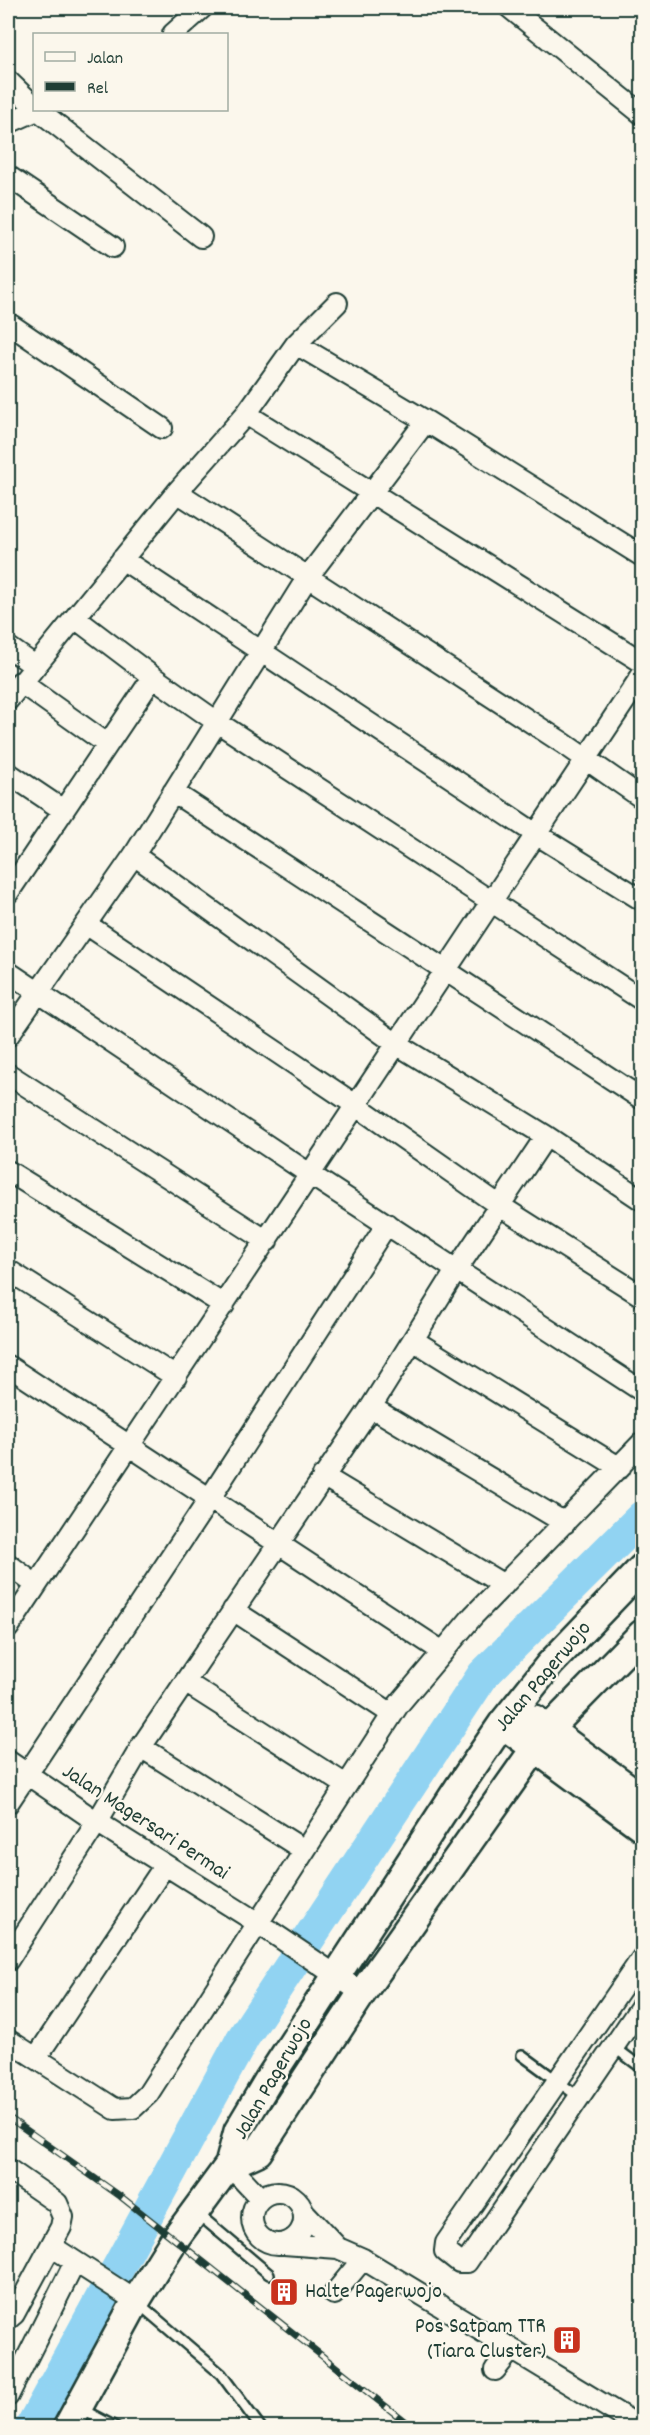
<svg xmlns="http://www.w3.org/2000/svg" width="650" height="2435" font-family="Dekko,sans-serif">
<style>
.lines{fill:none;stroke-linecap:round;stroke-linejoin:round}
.river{stroke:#91d3f2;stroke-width:33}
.lane-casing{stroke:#1f3d34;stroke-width:14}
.street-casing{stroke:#1f3d34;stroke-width:24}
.secondary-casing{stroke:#1f3d34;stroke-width:32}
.lane{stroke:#fbf7ec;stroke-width:9}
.street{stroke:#fbf7ec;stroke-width:20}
.secondary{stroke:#fbf7ec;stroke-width:27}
.rail-casing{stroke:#1f3d34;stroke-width:7}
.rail{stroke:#fbf7ec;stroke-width:4.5;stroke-dasharray:14;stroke-linecap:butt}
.labels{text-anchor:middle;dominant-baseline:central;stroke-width:4.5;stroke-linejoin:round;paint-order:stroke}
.street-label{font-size:22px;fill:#1f3d34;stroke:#fbf7ec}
.poi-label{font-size:22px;fill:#1f3d34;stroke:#fbf7ec;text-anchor:start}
</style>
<rect width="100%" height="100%" fill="#fbf7ec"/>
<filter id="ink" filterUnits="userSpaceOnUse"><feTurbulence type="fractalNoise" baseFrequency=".0167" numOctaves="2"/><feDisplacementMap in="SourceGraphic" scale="12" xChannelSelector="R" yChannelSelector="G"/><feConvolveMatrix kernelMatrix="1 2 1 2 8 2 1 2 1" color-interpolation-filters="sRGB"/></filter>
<g filter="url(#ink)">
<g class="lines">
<path class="river" d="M 31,2428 L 243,2038 L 483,1675 L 642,1517"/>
<g class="lane-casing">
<path id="lane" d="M 614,2047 L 642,2068
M 522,2055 L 579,2097
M 197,2213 L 269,2274
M 137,2302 L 221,2374 L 261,2428
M 79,2408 L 117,2428"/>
</g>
<g class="street-casing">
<path id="street" d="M 510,8 L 642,114
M 173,34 L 202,8
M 8,81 L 34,106
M 38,110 L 201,237
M 8,123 L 37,110
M 8,176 L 113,247
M 8,323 L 162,428
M 296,344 L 337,303
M 246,414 L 642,662
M 177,492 L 563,743 L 642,798
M 122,559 L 536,834 L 642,900
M 75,618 L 153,677 L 217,722 L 642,1000
M 8,647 L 35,666
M 20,682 L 107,744
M 8,700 L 177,492 L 246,414 L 296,344 L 426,421
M 8,773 L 63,810
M 173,792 L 642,1099
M 134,855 L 398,1045 L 546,1136 L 642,1200
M 8,893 L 153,677
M 86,924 L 357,1106 L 500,1206 L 642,1296
M 8,972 L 311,1175 L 642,1391
M 8,1036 L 134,855 L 307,578 L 426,421 L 642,556
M 8,1074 L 267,1241
M 8,1171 L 224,1305
M 8,1270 L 176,1377
M 413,1340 L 620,1468
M 8,1366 L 443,1652
M 371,1407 L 565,1523
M 323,1476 L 504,1585
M 8,1564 L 36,1585
M 233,1610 L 392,1714
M 8,1628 L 642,675
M 185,1682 L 346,1785
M 141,1747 L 304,1850
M 8,1761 L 97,1822 L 258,1923 L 399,1704 L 473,1616 L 642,1443
M 8,1803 L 210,1498 L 387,1224
M 642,1958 L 446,2243 L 445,2251 L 459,2262 L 467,2262 L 642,2005
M 8,1960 L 97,1822 L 141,1747 L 371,1407 L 457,1269 L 546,1136
M 8,2040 L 115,2109 L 133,2108 L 148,2094 L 258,1923 L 362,1993
M 36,2058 L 165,1865
M 229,2165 L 260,2198
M 8,2169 L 57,2203 L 63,2217 L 61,2227 L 14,2314 L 8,2319
M252 2218a26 26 0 1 1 52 0a26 26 0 1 1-52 0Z
M 305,2213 L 338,2248 L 363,2259 L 642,2428
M 284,2244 L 338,2248
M 51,2246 L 136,2301
M 334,2294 L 363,2259
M 495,2370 L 511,2350
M 8,2396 L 75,2262"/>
</g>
<g class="secondary-casing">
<path id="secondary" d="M 535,1719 L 642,1798
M 502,1724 L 642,1827
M 229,2165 L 258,2152 L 362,1993 L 548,1730 L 642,1634
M 67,2428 L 136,2301 L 174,2240 L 229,2165 L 238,2131 L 269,2079 L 459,1787 L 502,1724 L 550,1664 L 642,1568"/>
</g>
<use href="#lane" class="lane"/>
<use href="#street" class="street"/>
<use href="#secondary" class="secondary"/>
<g class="rail-casing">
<path id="rail" d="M 8,2117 L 120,2196 L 413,2428"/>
</g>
<use href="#rail" class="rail"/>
</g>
</g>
<defs>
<g id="building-square" transform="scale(1.5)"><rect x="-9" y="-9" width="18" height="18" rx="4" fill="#c8321e" stroke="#fbf7ec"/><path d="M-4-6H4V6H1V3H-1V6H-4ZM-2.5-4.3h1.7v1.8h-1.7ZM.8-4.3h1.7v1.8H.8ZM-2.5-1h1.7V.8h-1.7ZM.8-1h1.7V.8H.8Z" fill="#fff"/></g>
</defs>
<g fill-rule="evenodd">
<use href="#building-square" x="284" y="2292"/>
<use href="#building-square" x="567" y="2340"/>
</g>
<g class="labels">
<g class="street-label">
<text transform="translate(544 1677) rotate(-50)">Jalan Pagerwojo</text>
<text transform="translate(145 1823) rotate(33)">Jalan Magersari Permai</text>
<text transform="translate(274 2079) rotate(-60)">Jalan Pagerwojo</text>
</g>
<g class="poi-label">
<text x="305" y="2292">Halte Pagerwojo</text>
<text x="546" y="2327" text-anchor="end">Pos Satpam TTR<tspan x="546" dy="25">(Tiara Cluster)</tspan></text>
</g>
</g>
<rect width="650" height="2435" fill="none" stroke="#fbf7ec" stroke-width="30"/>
<rect x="15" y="15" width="620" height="2405" fill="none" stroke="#1f3d34" stroke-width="2" filter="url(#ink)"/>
<rect x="33" y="33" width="195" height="78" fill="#fbf7ec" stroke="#a3ada2" stroke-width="1.5"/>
<rect x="45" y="52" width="30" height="9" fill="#fbf7ec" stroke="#a3ada2" stroke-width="1.5"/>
<text x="87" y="63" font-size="18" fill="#1f3d34">Jalan</text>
<rect x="45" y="82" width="30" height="9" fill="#1f3d34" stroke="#a3ada2" stroke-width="1.5"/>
<text x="87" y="93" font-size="18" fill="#1f3d34">Rel</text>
</svg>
